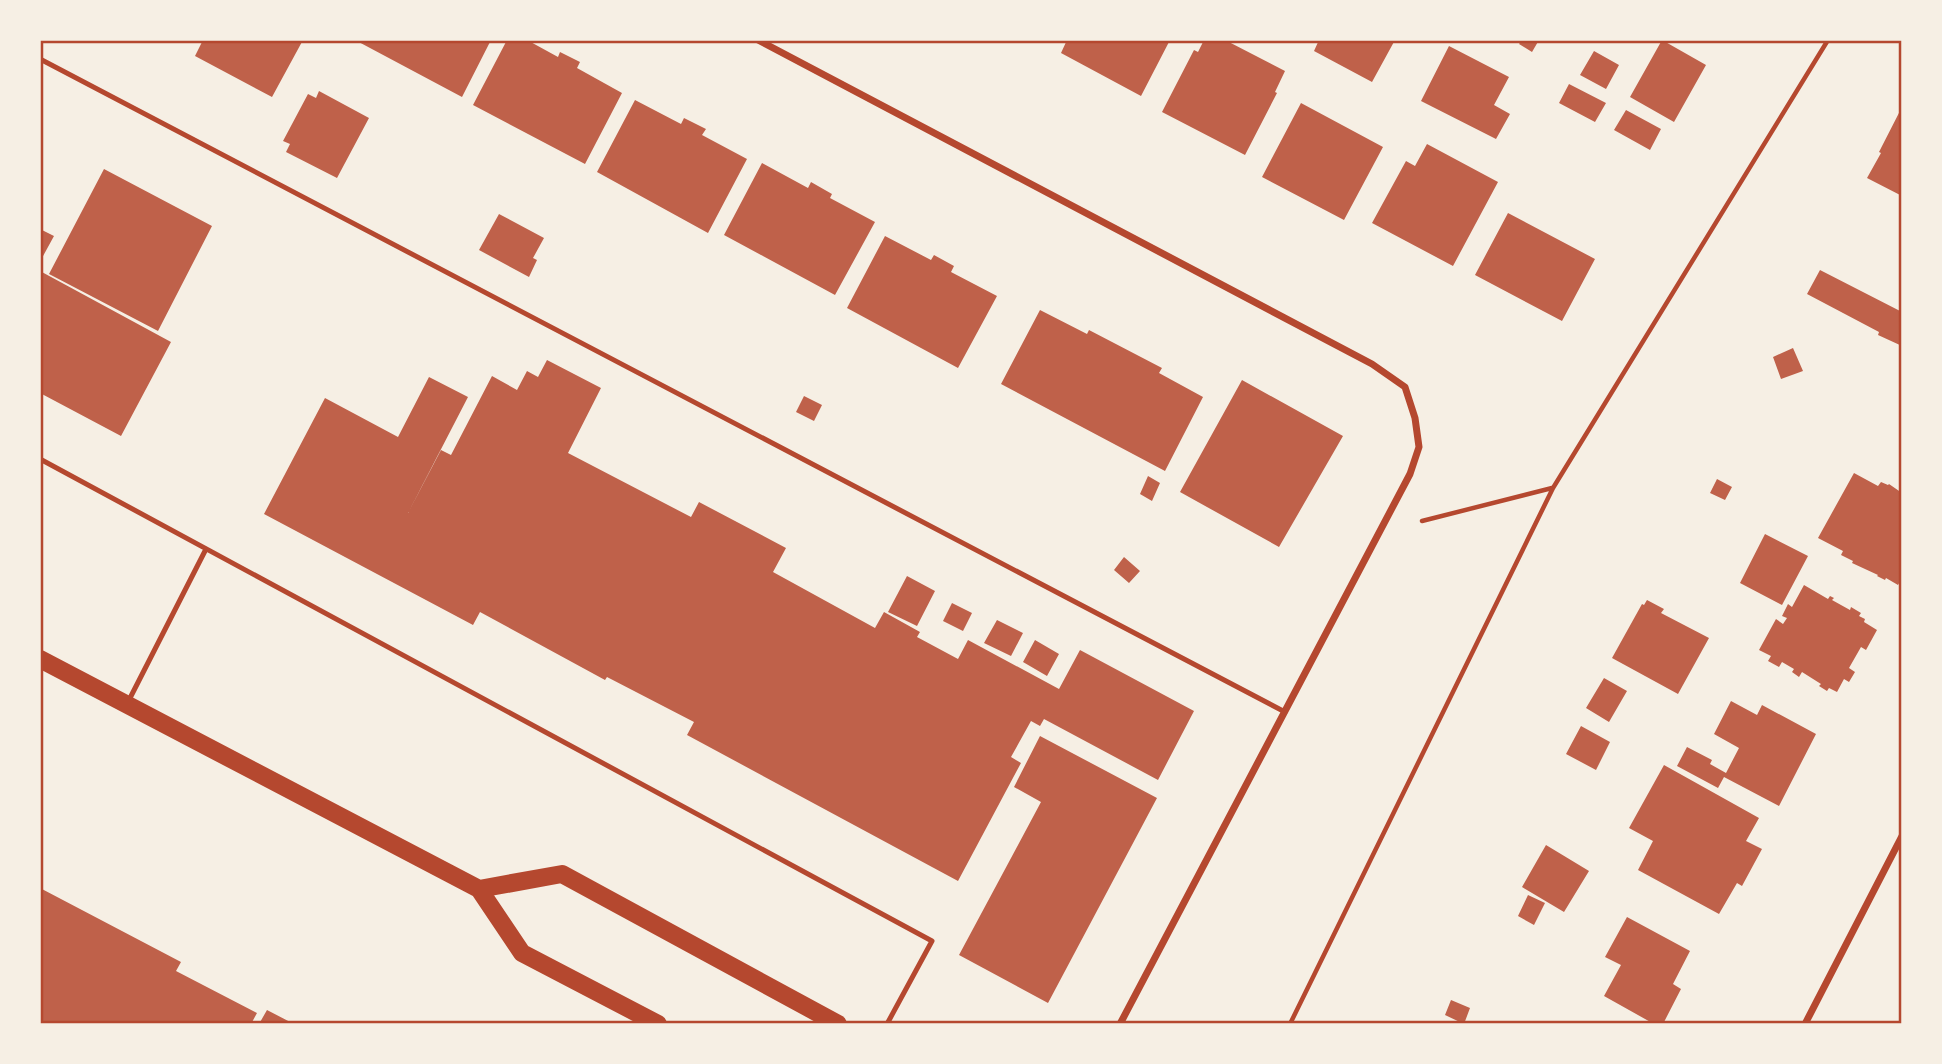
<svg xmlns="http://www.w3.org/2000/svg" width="1942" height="1064" font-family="'Roboto Condensed',sans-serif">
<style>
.building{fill:#bf614a}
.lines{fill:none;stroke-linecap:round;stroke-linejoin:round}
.path{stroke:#b5482f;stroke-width:4.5}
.service{stroke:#b5482f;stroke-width:5}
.minor{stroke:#b5482f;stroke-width:7}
.primary{stroke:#b5482f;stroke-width:18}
.neatline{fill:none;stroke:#b5482f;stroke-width:2.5}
</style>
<rect width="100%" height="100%" fill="#f6efe4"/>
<path class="building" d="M 203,40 L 303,40 L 272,97 L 195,56 Z
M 355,40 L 491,40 L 462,97 Z
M 507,40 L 527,40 L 558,57 L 560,52 L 580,62 L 577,68 L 622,93 L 585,164 L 473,105 Z
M 1067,40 L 1170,40 L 1141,96 L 1061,53 Z
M 1204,40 L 1225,40 L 1285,71 L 1275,92 L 1277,93 L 1245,155 L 1162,112 L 1194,50 L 1198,52 Z
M 1319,40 L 1395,40 L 1372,82 L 1314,51 Z
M 1522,40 L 1539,40 L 1532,52 L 1519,44 Z
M 1662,40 L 1706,65 L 1674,122 L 1630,97 Z
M 1449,46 L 1509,77 L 1494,105 L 1510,114 L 1496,139 L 1421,101 Z
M 1594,51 L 1619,65 L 1606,89 L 1580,75 Z
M 1569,84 L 1606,103 L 1595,122 L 1559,103 Z
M 319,91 L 369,118 L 337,178 L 286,152 L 290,144 L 283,141 L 308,94 L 316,98 Z
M 635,100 L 681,124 L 684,118 L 706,129 L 702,135 L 747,159 L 708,233 L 597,172 Z
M 1301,103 L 1383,147 L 1344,220 L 1262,177 Z
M 1902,107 L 1902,196 L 1867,178 L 1881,153 L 1879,152 Z
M 1626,110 L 1661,129 L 1650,150 L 1614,130 Z
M 1427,144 L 1498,182 L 1453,266 L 1372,223 L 1406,161 L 1415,166 Z
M 762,163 L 808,188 L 811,182 L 832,194 L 830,198 L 875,222 L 835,295 L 724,235 Z
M 104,169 L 212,226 L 158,331 L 49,274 Z
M 1508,213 L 1595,259 L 1562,321 L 1475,275 Z
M 499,214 L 544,238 L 533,258 L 537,260 L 529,277 L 479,250 Z
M 40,229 L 54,236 L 42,258 L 40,257 Z
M 885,236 L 931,260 L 934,255 L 954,266 L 951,272 L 997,296 L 958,368 L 847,308 Z
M 1820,270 L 1902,312 L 1902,346 L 1878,335 L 1879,332 L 1807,294 Z
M 40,271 L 171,342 L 121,436 L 40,393 Z
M 1040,310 L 1087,334 L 1089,330 L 1162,368 L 1159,373 L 1203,397 L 1165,471 L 1001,384 Z
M 1793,348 L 1803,371 L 1781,379 L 1773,357 Z
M 547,360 L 601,388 L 568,453 L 691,517 L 699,502 L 786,548 L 773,572 L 875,628 L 884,612 L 920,632 L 917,637 L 958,659 L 968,640 L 1059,689 L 1080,650 L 1194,711 L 1158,780 L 1044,719 L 1040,726 L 1031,721 L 1011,757 L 1021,763 L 958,881 L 687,735 L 694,722 L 607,677 L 605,680 L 480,612 L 473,625 L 264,514 L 325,398 L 398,437 L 429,377 L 468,397 L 408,513 L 441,450 L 451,455 L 492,376 L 517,390 L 527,371 L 538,377 Z
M 1242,380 L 1343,436 L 1279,547 L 1180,492 Z
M 804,396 L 822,405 L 814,421 L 796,412 Z
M 1854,473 L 1878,486 L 1881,482 L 1888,485 L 1889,484 L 1902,493 L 1902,578 L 1898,585 L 1886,578 L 1885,580 L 1877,576 L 1878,575 L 1852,563 L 1853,561 L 1841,555 L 1843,551 L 1818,538 Z
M 1148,476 L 1160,483 L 1152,501 L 1140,494 Z
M 1717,479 L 1732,487 L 1725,500 L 1710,493 Z
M 1765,534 L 1808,556 L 1782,605 L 1740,583 Z
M 1124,557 L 1140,571 L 1129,583 L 1114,570 Z
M 907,576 L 935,591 L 917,626 L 888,612 Z
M 1804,585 L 1828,599 L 1830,596 L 1834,598 L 1832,600 L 1850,610 L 1851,607 L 1861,613 L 1859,616 L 1865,619 L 1864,622 L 1877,630 L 1866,650 L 1861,647 L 1849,668 L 1855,672 L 1849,682 L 1844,679 L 1837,692 L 1829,688 L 1827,691 L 1819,686 L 1821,684 L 1802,672 L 1799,677 L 1792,672 L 1794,669 L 1782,662 L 1779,667 L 1768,661 L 1771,656 L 1759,650 L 1776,619 L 1783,624 L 1787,618 L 1782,616 L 1788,604 L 1792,607 Z
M 1647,600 L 1664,609 L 1661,613 L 1709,638 L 1678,694 L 1612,658 L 1642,604 L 1644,605 Z
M 952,603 L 972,613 L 963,631 L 943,621 Z
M 997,620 L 1023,633 L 1011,656 L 984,643 Z
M 1035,640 L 1059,654 L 1047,676 L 1023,662 Z
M 1604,678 L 1627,691 L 1609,722 L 1586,708 Z
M 1731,701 L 1757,715 L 1762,705 L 1816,734 L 1779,806 L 1724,777 L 1718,788 L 1677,766 L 1687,747 L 1712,760 L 1710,764 L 1726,773 L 1739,748 L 1714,734 Z
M 1581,726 L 1610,742 L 1596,770 L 1566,754 Z
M 1040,736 L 1157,798 L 1048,1003 L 959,955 L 1041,802 L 1014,787 Z
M 1664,765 L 1759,818 L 1746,841 L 1762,849 L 1742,886 L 1737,883 L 1719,914 L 1638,870 L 1653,841 L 1629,828 Z
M 1546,845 L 1589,871 L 1564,912 L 1522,887 Z
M 40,888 L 181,962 L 176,971 L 257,1013 L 251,1024 L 40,1024 Z
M 1528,895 L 1545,903 L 1534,925 L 1518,916 Z
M 1627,917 L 1690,951 L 1673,984 L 1681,989 L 1663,1024 L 1654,1024 L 1604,996 L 1621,965 L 1605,957 Z
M 1451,1000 L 1470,1008 L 1464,1024 L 1445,1015 Z
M 267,1010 L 294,1024 L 259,1024 Z"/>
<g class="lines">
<path class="path" d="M 1422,521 L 1552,488
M 1290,1024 L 1553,488 L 1828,40"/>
<path class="service" d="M 40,59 L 1285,712
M 40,459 L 932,941 L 887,1024
M 128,702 L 206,549"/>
<path class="minor" d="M 758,40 L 1372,364 L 1405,387 L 1415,418 L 1419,447 L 1410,474 L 1120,1024
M 1805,1024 L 1902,836"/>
<path class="primary" d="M 40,659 L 479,889 L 522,953 L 658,1024
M 479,889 L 562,874 L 838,1024"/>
</g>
<rect width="1942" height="1064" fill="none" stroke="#f6efe4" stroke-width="84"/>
<rect x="42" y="42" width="1858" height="980" class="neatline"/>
</svg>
